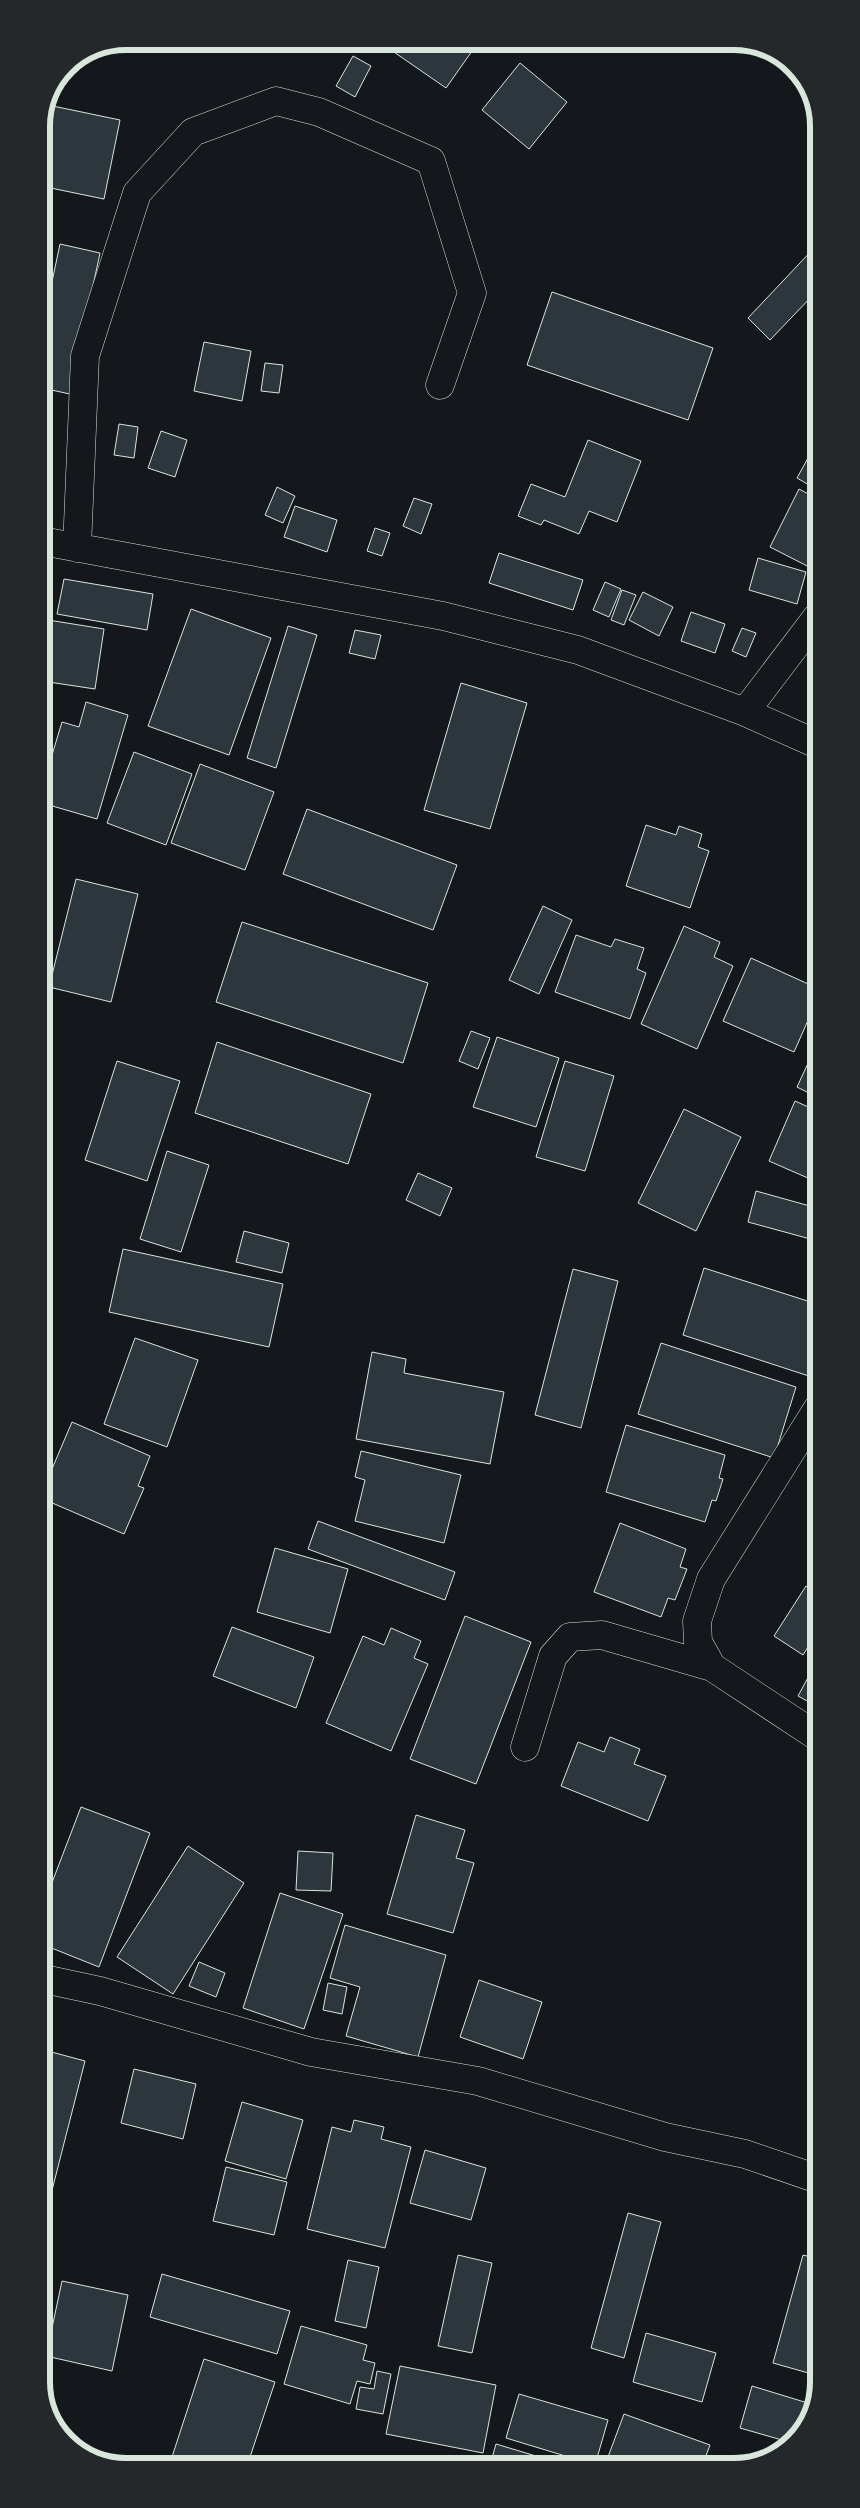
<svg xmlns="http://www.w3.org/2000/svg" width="860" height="2508" font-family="Ubuntu,sans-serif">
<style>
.building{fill:#2c363c;stroke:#d8e6dc}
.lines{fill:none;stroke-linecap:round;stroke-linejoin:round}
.minor-casing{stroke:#d8e6dc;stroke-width:29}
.minor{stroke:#14181c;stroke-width:28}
.rim{fill:none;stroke:#d8e6dc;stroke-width:6}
</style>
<rect width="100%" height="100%" fill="#14181c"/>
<path class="building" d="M 477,44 L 446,88 L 391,50 L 395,45 Z
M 353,56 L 371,66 L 355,97 L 336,86 Z
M 520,63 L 567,102 L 529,149 L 482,110 Z
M 48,105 L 120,120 L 104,199 L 41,186 L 41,133 Z
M 60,244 L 100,253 L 70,394 L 42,388 L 42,329 Z
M 816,246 L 816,297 L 814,294 L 770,340 L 748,318 Z
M 552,292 L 713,348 L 688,420 L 527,365 Z
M 204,342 L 251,351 L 242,401 L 194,391 Z
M 265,363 L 283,365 L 279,393 L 261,391 Z
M 119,424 L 138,427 L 134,458 L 114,455 Z
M 161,431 L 187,440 L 175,477 L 148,468 Z
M 588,440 L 641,461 L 617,522 L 589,511 L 579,534 L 544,520 L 541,525 L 518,516 L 531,484 L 565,497 Z
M 813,449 L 816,450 L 816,489 L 797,478 Z
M 277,487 L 295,496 L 283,523 L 265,515 Z
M 799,489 L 816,498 L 817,571 L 770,547 Z
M 414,498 L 432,504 L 421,534 L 403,526 Z
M 295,506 L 337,520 L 327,552 L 284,537 Z
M 375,528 L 390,533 L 382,556 L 367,551 Z
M 499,553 L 583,580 L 573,610 L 489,583 Z
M 758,558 L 806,572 L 797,604 L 749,590 Z
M 64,579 L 153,594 L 147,630 L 57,614 Z
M 605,582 L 621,589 L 609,617 L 593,610 Z
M 622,590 L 636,595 L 624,625 L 611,620 Z
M 643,592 L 673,607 L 659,636 L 629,620 Z
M 191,609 L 271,638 L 229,755 L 148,726 Z
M 691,612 L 725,624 L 715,653 L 681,641 Z
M 42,619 L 104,629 L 95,689 L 42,681 Z
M 288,626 L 317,635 L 276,768 L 247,758 Z
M 742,628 L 756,633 L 746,657 L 732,651 Z
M 355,630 L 381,635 L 375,659 L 349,653 Z
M 461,683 L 527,703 L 490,829 L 424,810 Z
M 86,702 L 128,715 L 97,819 L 42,803 L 42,788 L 62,722 L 79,727 Z
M 134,752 L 192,774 L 166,845 L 107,823 Z
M 200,764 L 274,792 L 245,870 L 171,843 Z
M 307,809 L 457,865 L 433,930 L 283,874 Z
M 646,825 L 676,835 L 679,826 L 702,834 L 698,847 L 709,851 L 690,908 L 626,886 Z
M 76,879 L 138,894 L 111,1002 L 49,987 Z
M 543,906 L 572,920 L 539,994 L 509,980 Z
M 242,922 L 428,983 L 403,1063 L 216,1002 Z
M 684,926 L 720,942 L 714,957 L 733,966 L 697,1049 L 641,1024 Z
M 576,935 L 611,947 L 615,939 L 644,948 L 637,969 L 646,973 L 630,1019 L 555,992 Z
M 751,958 L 817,988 L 817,1000 L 794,1052 L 723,1021 Z
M 471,1031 L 490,1038 L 478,1069 L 459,1061 Z
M 497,1037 L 559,1058 L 536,1127 L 473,1107 Z
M 217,1042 L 371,1094 L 348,1164 L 195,1113 Z
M 817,1044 L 817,1097 L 797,1087 Z
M 117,1061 L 180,1081 L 147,1181 L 85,1160 Z
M 565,1061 L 614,1076 L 585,1171 L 536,1157 Z
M 795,1101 L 817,1111 L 817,1182 L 769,1161 Z
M 684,1109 L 741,1137 L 696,1231 L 638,1203 Z
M 167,1151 L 209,1165 L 181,1252 L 140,1239 Z
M 418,1173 L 452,1188 L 440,1216 L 406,1200 Z
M 756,1191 L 817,1208 L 817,1228 L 814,1240 L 748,1222 Z
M 244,1231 L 289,1243 L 282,1273 L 236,1262 Z
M 123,1249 L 283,1284 L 269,1347 L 109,1312 Z
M 704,1268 L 817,1304 L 818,1379 L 683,1335 Z
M 573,1269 L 618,1281 L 581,1428 L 535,1415 Z
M 135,1338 L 198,1360 L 167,1447 L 104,1424 Z
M 661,1343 L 796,1387 L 774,1458 L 638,1414 Z
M 372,1352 L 406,1359 L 404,1373 L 504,1392 L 490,1464 L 356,1439 Z
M 72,1422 L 150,1456 L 138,1486 L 144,1488 L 124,1534 L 43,1499 L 43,1490 Z
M 626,1425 L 725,1455 L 719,1478 L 723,1479 L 716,1501 L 712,1500 L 705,1522 L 606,1492 Z
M 361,1451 L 461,1475 L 444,1543 L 355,1521 L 365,1480 L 355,1477 Z
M 318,1521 L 455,1572 L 445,1600 L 308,1549 Z
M 620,1523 L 686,1549 L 680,1567 L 687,1569 L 675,1600 L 668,1598 L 661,1617 L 594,1592 Z
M 275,1548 L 348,1569 L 330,1633 L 257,1612 Z
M 806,1586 L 818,1594 L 818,1631 L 803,1655 L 774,1636 Z
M 465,1616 L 531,1642 L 476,1784 L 410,1759 Z
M 232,1627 L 314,1657 L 296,1708 L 213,1676 Z
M 391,1628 L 421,1641 L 414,1658 L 428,1664 L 391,1751 L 326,1723 L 363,1636 L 384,1645 Z
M 818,1659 L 818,1707 L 798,1696 Z
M 610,1737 L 640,1749 L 634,1764 L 666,1776 L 648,1821 L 561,1786 L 578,1742 L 604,1752 Z
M 81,1807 L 150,1833 L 99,1967 L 44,1945 L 43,1906 Z
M 416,1815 L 465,1830 L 456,1858 L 474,1863 L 453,1933 L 387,1914 Z
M 188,1846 L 244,1883 L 173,1994 L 117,1957 Z
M 298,1851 L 333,1853 L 331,1891 L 296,1890 Z
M 280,1893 L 343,1914 L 304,2029 L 243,2008 Z
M 345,1925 L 446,1955 L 418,2057 L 346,2036 L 360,1987 L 330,1978 Z
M 199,1962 L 225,1973 L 216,1997 L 189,1986 Z
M 479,1980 L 542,2002 L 523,2059 L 460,2037 Z
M 328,1983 L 347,1987 L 342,2014 L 323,2010 Z
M 44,2050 L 85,2061 L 48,2206 L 44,2205 Z
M 134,2069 L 196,2084 L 183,2139 L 121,2123 Z
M 242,2102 L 303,2120 L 286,2179 L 225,2161 Z
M 354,2120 L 384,2127 L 381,2139 L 411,2147 L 385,2248 L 307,2229 L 332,2127 L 351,2132 Z
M 425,2150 L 486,2168 L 471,2220 L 410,2203 Z
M 226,2167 L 287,2182 L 274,2235 L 213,2221 Z
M 628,2213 L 661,2222 L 624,2358 L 591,2348 Z
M 458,2255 L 492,2263 L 472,2353 L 438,2346 Z
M 803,2255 L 819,2259 L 819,2376 L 773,2363 Z
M 348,2260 L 379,2267 L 366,2328 L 335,2321 Z
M 162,2274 L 290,2311 L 277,2354 L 150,2317 Z
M 62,2281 L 128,2295 L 112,2371 L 46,2356 Z
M 301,2326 L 367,2345 L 363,2360 L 375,2363 L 370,2384 L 357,2381 L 350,2404 L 284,2384 Z
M 646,2333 L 716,2353 L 702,2402 L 633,2382 Z
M 204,2359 L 275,2382 L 247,2466 L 169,2466 Z
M 400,2366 L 496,2385 L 483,2453 L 386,2434 Z
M 377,2371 L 391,2374 L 383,2414 L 356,2409 L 360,2387 L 374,2389 Z
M 752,2386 L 811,2404 L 801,2434 L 789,2442 L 740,2428 Z
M 519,2394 L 608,2420 L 595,2465 L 506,2438 Z
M 624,2414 L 710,2445 L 703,2464 L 605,2465 Z
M 496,2444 L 566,2465 L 490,2465 Z
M 410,2456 L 443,2465 L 408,2465 Z"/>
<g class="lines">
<g class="minor-casing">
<path id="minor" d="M 42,541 L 443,616 L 578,650 L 745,712 L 817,744
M 77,548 L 85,356 L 137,193 L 193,132 L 276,101 L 319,112 L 431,161 L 472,293 L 440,385
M 745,712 L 817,617
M 818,1408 L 711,1579 L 697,1621 L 698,1642 L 712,1667 L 818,1737
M 525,1747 L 553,1656 L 570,1637 L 602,1635 L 712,1667
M 44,1979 L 100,1991 L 311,2052 L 478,2081 L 665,2137 L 745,2154 L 818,2179"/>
</g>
<use href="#minor" class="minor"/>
</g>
<path d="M0 0H860V2508H0ZM126 50H734A76 76 0 0 1 810 126V2382A76 76 0 0 1 734 2458H126A76 76 0 0 1 50 2382V126A76 76 0 0 1 126 50Z" fill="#24282b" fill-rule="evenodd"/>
<path class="rim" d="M126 50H734A76 76 0 0 1 810 126V2382A76 76 0 0 1 734 2458H126A76 76 0 0 1 50 2382V126A76 76 0 0 1 126 50Z"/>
</svg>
